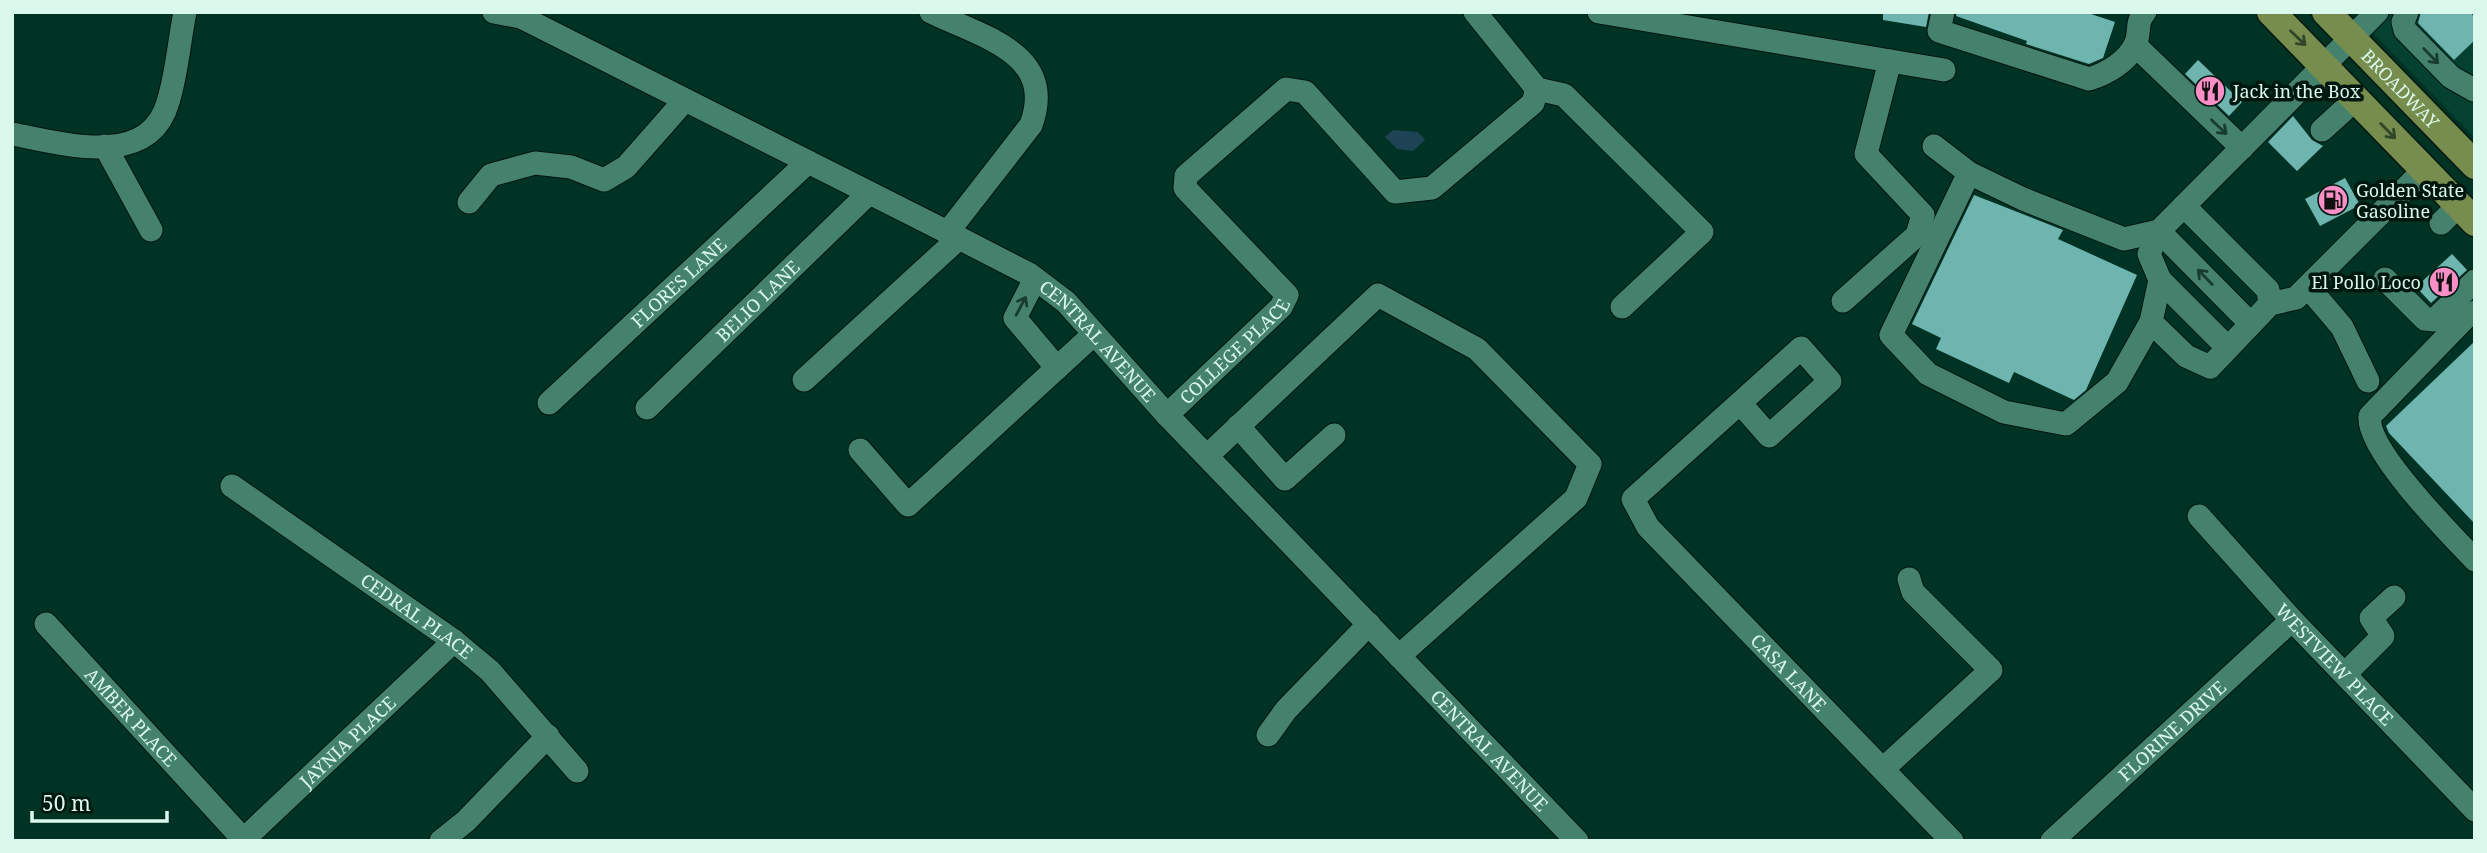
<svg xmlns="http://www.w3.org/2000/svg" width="2487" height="853" font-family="'Noto Serif',serif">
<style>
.built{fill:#044130}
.water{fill:#1d4354}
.building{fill:#6eb5af}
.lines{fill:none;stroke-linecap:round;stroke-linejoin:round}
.minor-casing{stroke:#041610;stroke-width:25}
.major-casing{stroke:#041610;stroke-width:31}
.minor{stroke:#45826d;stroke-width:23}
.major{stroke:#768d4e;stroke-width:28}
.oneway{stroke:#2f4628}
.oneway2{stroke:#183c30}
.labels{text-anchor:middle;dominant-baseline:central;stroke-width:7;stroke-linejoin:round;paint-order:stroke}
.street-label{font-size:18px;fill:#daf9ec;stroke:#00170f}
.poi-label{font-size:18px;fill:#daf9ec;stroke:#00170f;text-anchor:start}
</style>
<rect width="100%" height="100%" fill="#003324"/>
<path class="built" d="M 2353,12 L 2475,12 L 2475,138 Z"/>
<path class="water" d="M 1393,130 L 1418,132 L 1425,140 L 1413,151 L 1397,149 L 1385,137 Z"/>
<path class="building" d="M 1883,12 L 1929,12 L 1926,27 L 1883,20 Z
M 1957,12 L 2085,12 L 2115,22 L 2103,58 L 2089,64 L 2026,44 L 2027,41 L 1956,16 Z
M 2421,12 L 2470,12 L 2475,18 L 2475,40 L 2454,60 L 2418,23 Z
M 2198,60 L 2242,102 L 2229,116 L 2185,74 Z
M 2293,116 L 2312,140 L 2323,146 L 2297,171 L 2268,142 Z
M 2345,178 L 2360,205 L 2320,226 L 2305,199 Z
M 1974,195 L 2063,230 L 2058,239 L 2137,275 L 2086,390 L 2074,400 L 2014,372 L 2009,383 L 1936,349 L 1941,338 L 1912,324 Z
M 2452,254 L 2467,270 L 2431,303 L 2416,287 Z
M 2475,341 L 2475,524 L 2389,433 L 2386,426 Z"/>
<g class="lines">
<g class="minor-casing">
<g id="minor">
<path id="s1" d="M 494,12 L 521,17 L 959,238 L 1029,274 L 1066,302 L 1167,415 L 1577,841"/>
<path d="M 931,12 C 982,37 1057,53 1031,125 L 947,233"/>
<path d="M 1475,12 L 1537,89"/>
<path d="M 1599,12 L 1944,70"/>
<path d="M 1943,12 L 1939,31 L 2089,79 C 2106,74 2127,62 2135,45 C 2141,33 2135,23 2145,12"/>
<path d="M 2377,12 L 2159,231 L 2149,254 L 2160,280 L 2151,322 L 2186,356 L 2210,367 L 2270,304 L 2296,298 L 2425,169"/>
<path d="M 2407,12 L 2403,22 L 2405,30 L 2451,77 L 2474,90"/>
<path d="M 2135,45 L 2242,148"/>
<path d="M 1537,89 L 1564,95 L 1702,232 L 1622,307"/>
<path d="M 2322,130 L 2357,98"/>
<path d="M 12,134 C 61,143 149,170 168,102 C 177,73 179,42 185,12"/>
<path d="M 105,146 L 151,230"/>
<path d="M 1934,146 L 1969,173 L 2023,199 L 2124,239 L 2159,231 L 2251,324"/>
<path d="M 1969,173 L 1891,335 L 1928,374 L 2004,412 L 2066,424 L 2117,382 L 2151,322"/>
<path d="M 469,202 L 491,175 L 535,163 L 571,167 L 604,180 L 626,167 L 685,100"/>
<path d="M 2184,206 L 2268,290 L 2270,304"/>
<path d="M 2441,223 L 2459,205"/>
<path d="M 1035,279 L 1015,318 L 1057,368"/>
<path d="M 2385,279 L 2425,319 L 2434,320 L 2475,281"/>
<path d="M 2160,280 L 2228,348"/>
<path d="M 2308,287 L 2342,327 L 2368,381"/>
<path d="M 1843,301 L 1917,235 L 1923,215 L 1866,154 L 1890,61"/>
<path d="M 2475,312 L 2465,318 L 2370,416 C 2365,448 2451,535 2475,560"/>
<path d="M 804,380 L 959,238"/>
<path id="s2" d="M 549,403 L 808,162"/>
<path id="s3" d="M 1740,403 L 1769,436 L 1830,381 L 1801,348 L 1633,499 L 1648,527 L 1952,841"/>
<path id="s4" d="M 647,408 L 869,193"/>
<path id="s5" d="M 1167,415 L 1281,307 L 1287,295 L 1185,188 L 1186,176 L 1286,89 L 1305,92 L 1395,192 L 1432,188 L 1533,103 L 1537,89"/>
<path d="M 1238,426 L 1285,479 L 1334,435"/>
<path d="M 860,450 L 908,505 L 1094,334"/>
<path d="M 1207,456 L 1378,295 L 1477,349 L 1590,464 L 1576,498 L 1399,656"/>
<path id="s6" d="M 232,486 L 454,641 L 490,671 L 577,771"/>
<path id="s7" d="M 2199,516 L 2292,620 L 2475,810"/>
<path id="s8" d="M 46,624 L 243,839"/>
<path d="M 2345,674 L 2383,636 L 2371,618 L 2394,597"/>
<path d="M 1268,735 L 1286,710 L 1369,624"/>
<path d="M 1883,769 L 1991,670 L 1913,592 L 1909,579"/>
<path id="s9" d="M 242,841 L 454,641"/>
<path d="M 441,841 L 466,821 L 548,736"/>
<path id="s10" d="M 2052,841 L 2292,620"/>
</g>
</g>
<g class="major-casing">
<g id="major">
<path d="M 2271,12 L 2475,222"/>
<path id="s11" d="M 2326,12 L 2475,165"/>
</g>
</g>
<use href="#minor" class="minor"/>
<use href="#major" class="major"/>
</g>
<defs><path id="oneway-shaft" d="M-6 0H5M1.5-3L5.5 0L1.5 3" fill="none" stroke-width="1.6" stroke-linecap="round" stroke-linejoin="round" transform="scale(1.75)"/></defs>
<g class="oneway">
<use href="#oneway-shaft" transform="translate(2298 38) rotate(44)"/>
<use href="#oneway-shaft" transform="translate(2388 131) rotate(46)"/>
</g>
<g class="oneway2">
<use href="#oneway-shaft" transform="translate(2431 56) rotate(46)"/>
<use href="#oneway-shaft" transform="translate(2219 127) rotate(43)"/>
<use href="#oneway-shaft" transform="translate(2205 277) rotate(-134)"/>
<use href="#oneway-shaft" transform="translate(1021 306) rotate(-62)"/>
</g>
<defs>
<g id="restaurant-disc" transform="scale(1.575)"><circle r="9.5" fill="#fa8fc7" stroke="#00170f"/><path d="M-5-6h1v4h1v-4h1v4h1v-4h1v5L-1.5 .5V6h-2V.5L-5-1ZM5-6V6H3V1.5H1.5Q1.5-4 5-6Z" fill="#111"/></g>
<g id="fuel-disc" transform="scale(1.575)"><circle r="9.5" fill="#fa8fc7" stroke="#00170f"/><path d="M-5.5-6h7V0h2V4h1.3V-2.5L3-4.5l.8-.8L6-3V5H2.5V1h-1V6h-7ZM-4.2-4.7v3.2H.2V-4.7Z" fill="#111"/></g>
</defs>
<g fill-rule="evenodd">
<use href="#restaurant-disc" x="2210" y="91"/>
<use href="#fuel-disc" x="2333" y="200"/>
<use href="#restaurant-disc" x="2444" y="282"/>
</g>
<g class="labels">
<g class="street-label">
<text stroke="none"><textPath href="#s11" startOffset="107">BROADWAY</textPath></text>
<text stroke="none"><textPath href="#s2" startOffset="177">FLORES LANE</textPath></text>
<text stroke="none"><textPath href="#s4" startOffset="154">BELIO LANE</textPath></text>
<text stroke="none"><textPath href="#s1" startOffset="693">CENTRAL AVENUE</textPath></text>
<text stroke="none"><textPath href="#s5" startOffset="93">COLLEGE PLACE</textPath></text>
<text stroke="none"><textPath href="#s6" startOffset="226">CEDRAL PLACE</textPath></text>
<text stroke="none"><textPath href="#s7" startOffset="201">WESTVIEW PLACE</textPath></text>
<text stroke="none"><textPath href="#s3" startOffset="630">CASA LANE</textPath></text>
<text stroke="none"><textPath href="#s8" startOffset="126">AMBER PLACE</textPath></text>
<text stroke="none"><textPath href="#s10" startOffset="163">FLORINE DRIVE</textPath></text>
<text stroke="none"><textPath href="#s9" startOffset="145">JAYNIA PLACE</textPath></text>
<text stroke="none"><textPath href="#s1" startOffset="1260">CENTRAL AVENUE</textPath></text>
</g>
<g class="poi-label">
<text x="2233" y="91">Jack in the Box</text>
<text x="2356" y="190">Golden State<tspan x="2356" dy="21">Gasoline</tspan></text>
<text x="2421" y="282" text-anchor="end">El Pollo Loco</text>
</g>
</g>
<rect width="2487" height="853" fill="none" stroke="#daf9ec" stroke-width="28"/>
<path d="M32 811v10h135v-10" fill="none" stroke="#daf9ec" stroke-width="3.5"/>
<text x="42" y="811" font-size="21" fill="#daf9ec" stroke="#00170f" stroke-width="5" paint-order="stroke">50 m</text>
</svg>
